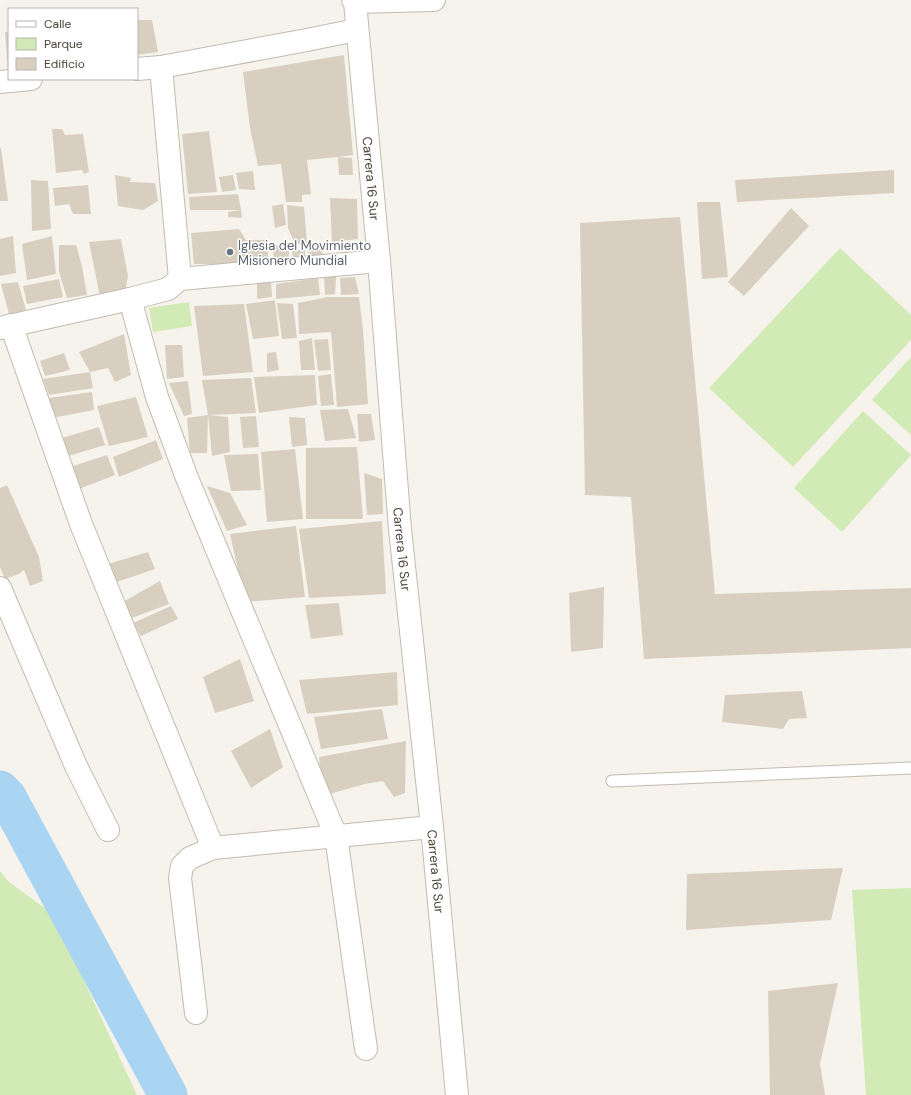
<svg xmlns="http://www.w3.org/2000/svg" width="911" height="1095" font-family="'DM Sans',sans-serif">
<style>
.green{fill:#d2eab5}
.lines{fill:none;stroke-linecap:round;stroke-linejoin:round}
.river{stroke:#a9d4f2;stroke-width:39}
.building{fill:#d8cfc1}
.lane-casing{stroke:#c2bbae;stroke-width:13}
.street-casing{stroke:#c2bbae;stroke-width:24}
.lane{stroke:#fff;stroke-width:11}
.street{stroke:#fff;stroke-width:22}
.worship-dot{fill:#6b7280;stroke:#fff;stroke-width:1.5}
.labels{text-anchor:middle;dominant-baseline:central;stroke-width:3;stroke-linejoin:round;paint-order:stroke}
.street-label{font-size:13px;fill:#4b4439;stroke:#fff}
.worship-label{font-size:13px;fill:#5b616d;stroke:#fff;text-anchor:start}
</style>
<rect width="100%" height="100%" fill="#f6f3ec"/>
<path class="green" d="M 840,248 L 911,315 L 911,340 L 793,467 L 709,388 Z
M 189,302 L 192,326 L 153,332 L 149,308 Z
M 911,357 L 911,435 L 872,400 Z
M 863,411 L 911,455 L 842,532 L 794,488 Z
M 0,871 L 9,882 L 53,914 L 137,1095 L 0,1095 Z
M 911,888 L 911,1095 L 866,1095 L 852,890 Z"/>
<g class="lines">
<path class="river" d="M 0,790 L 7,797 L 168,1095"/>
</g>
<path class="building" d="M 137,20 L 152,20 L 158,52 L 137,55 Z
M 5,32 L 9,32 L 9,69 L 8,69 Z
M 344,55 L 353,155 L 338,157 L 352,158 L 353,175 L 339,175 L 338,157 L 307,160 L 311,194 L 302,195 L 302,202 L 286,202 L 281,164 L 258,166 L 250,128 L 243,72 Z
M 52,129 L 62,129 L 65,135 L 83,134 L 89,172 L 84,174 L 82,170 L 56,173 Z
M 209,131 L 217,192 L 188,194 L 182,134 Z
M 0,148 L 1,148 L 8,201 L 0,201 Z
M 894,170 L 894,193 L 737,202 L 735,180 Z
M 253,171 L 255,190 L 239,189 L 236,173 Z
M 115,175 L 131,178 L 130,182 L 155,183 L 158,201 L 143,210 L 118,206 Z
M 233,175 L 236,190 L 222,192 L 219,177 Z
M 31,180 L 48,181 L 51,229 L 32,231 Z
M 88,185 L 91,214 L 73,214 L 69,204 L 55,206 L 53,188 Z
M 238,194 L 241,210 L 242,218 L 228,217 L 228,212 L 241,210 L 190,210 L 189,197 Z
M 330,198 L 357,199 L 358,239 L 332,242 Z
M 697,202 L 720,202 L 728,277 L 702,279 Z
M 283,204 L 286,225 L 275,228 L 272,206 Z
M 287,205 L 304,207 L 307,243 L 295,244 L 288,228 Z
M 791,208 L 809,226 L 744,296 L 728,282 Z
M 680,217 L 715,594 L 911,588 L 911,648 L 644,659 L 631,497 L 585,495 L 580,223 Z
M 239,229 L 246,240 L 268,240 L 268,264 L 194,264 L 191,233 Z
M 13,236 L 16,273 L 0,276 L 0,239 Z
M 52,236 L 56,274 L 27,280 L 22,244 Z
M 121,239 L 128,276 L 125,292 L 100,297 L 89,242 Z
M 59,245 L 76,245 L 82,266 L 87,295 L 67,298 L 59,272 Z
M 273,245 L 289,248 L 289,267 L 274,266 Z
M 308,249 L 322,250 L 323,259 L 309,262 Z
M 292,250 L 305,250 L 305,261 L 293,263 Z
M 324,276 L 336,277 L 335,294 L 325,295 Z
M 355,277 L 359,294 L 341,295 L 340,278 Z
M 318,278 L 320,295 L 276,299 L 276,284 Z
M 59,279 L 63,297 L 27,304 L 23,286 Z
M 257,279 L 271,280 L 272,297 L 257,299 Z
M 18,282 L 26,310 L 9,314 L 1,284 Z
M 328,297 L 359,297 L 363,330 L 368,404 L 337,407 L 331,332 L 299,334 L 298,303 Z
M 275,300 L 279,336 L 253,339 L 246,304 Z
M 277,303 L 293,304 L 297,338 L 282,339 Z
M 244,304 L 253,372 L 203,376 L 194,306 Z
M 124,334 L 131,375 L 115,382 L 108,368 L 90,372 L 79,352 Z
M 312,338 L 315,370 L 301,370 L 299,341 Z
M 328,339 L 331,370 L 318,371 L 314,340 Z
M 165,345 L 182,345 L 184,377 L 167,379 Z
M 276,352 L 279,370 L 267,372 L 267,353 Z
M 64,353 L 70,370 L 45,376 L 40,361 Z
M 90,372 L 93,388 L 49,395 L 43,379 Z
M 331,374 L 334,405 L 321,406 L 318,376 Z
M 315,375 L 317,405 L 259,413 L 254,377 Z
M 251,378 L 256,413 L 208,415 L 202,380 Z
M 188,381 L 192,414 L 184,416 L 169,383 Z
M 92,392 L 94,410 L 52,418 L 48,398 Z
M 136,397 L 148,437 L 109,446 L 97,406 Z
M 348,409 L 356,438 L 325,441 L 320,410 Z
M 357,414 L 371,414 L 375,440 L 359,442 Z
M 208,415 L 228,417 L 230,452 L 212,456 L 208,415 L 207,453 L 190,453 L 187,418 Z
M 256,416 L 259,447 L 243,448 L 240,417 Z
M 289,417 L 305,418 L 307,445 L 292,447 Z
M 99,427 L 105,445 L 65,457 L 62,438 Z
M 156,440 L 163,459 L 119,477 L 113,457 Z
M 357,447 L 363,519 L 306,519 L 306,448 Z
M 295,449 L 303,519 L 267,522 L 261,452 Z
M 258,454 L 261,490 L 231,491 L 224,455 Z
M 107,455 L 115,475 L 79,489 L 70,467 Z
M 364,473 L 382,479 L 383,514 L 367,515 Z
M 7,485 L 39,557 L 43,581 L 30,586 L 24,570 L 19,574 L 5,579 L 0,567 L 0,488 Z
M 207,486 L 230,493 L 247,525 L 227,531 Z
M 382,521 L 386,594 L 309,598 L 299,529 Z
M 296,526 L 305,597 L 245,602 L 230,534 Z
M 148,552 L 155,569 L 114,583 L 108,564 Z
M 160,581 L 169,604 L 132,618 L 123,602 Z
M 604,587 L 603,648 L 571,652 L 569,593 Z
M 339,603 L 343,635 L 311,639 L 305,605 Z
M 171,606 L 178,619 L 141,636 L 133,623 Z
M 240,659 L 254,701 L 215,713 L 203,677 Z
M 397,672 L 398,705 L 307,714 L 299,680 Z
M 802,691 L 807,718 L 789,719 L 783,729 L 722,722 L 725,695 Z
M 382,709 L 388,739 L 321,749 L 314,717 Z
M 270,729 L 283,767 L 251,788 L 231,751 Z
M 406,741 L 405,793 L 394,797 L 383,781 L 365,784 L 322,796 L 319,757 Z
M 843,868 L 831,920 L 686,930 L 687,874 Z
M 838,983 L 820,1064 L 825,1095 L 770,1095 L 768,991 Z"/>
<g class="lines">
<g class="lane-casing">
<path id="lane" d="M 612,781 L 911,768"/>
</g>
<g class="street-casing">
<g id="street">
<path id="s1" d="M 353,0 L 355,2 L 379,261 L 400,529 L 432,827 L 457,1095"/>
<path d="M 355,2 L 434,0"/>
<path d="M 161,67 L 180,279"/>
<path d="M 137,69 L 161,67 L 307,40 L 356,30"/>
<path d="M 0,82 L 31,79"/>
<path d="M 130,299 L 157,397 L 187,478 L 336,836 L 366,1049"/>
<path d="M 11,325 L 81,524 L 213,848 L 432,827"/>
<path d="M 0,328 L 130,299 L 168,289 L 180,279 L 379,261"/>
<path d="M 0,588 L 76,766 L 108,830"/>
<path d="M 196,1013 L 180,878 L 182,866 L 190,858 L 213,848"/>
</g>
</g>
<use href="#lane" class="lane"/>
<use href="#street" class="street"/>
</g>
<circle class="worship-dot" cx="230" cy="252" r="4"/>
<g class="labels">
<g class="street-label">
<text stroke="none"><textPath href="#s1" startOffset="180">Carrera 16 Sur</textPath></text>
<text stroke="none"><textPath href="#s1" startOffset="552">Carrera 16 Sur</textPath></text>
<text stroke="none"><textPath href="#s1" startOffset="876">Carrera 16 Sur</textPath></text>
</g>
<g class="worship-label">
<text x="238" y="245">Iglesia del Movimiento<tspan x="238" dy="15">Misionero Mundial</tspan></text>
</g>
</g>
<rect x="8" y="8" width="130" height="72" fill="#ffffff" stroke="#b7b4b0"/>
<rect x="16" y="21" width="20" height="6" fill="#ffffff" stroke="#b7b4b0"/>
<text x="44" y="28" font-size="12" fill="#4b4439">Calle</text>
<rect x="16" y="38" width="20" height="12" fill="#d2eab5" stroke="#b7b4b0"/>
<text x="44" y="48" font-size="12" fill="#4b4439">Parque</text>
<rect x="16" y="58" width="20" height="12" fill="#d8cfc1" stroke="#b7b4b0"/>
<text x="44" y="68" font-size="12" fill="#4b4439">Edificio</text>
</svg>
